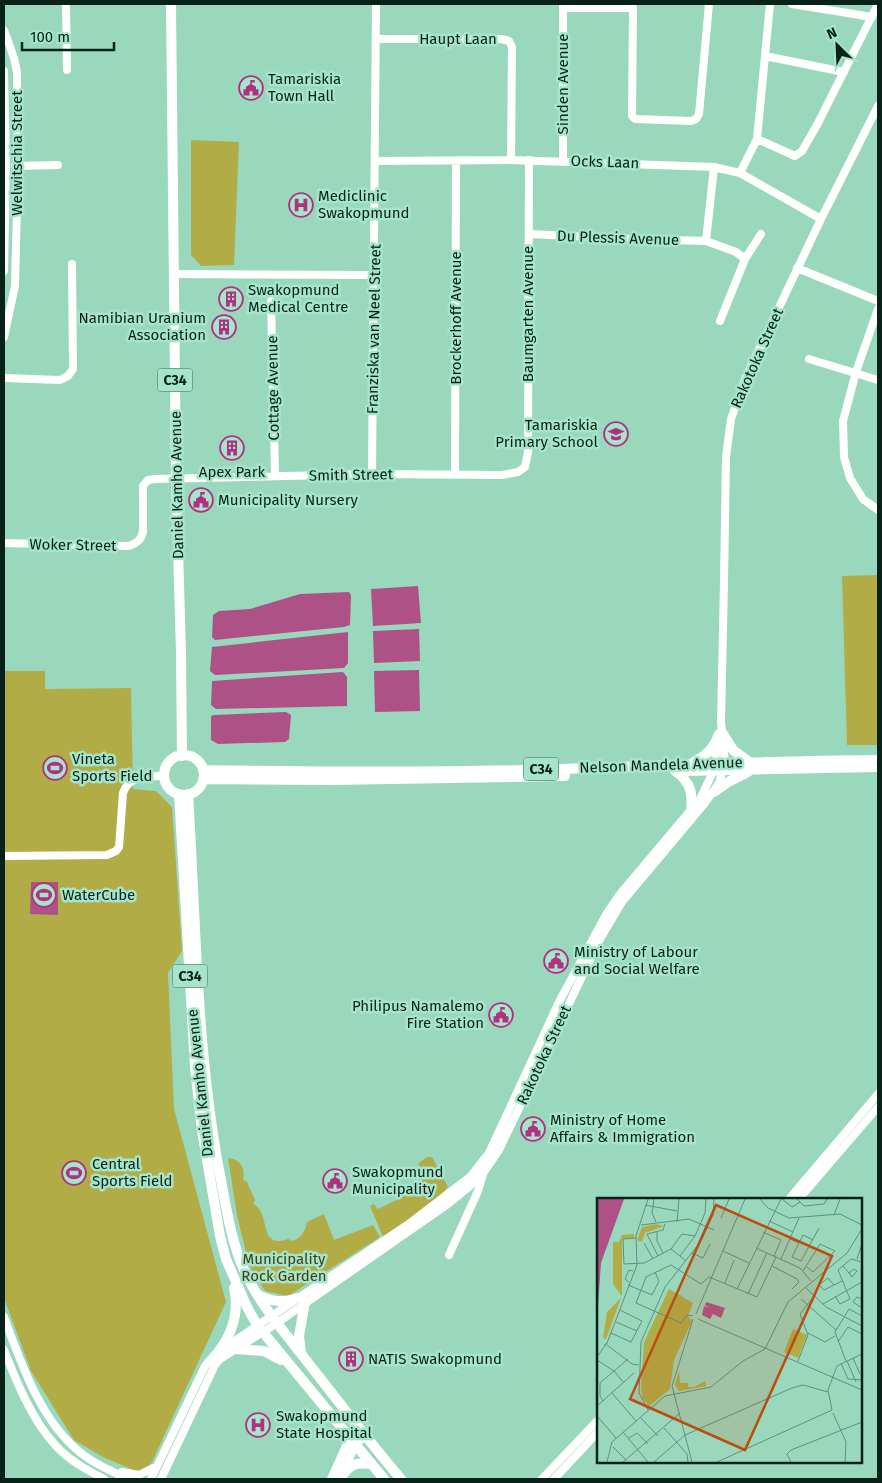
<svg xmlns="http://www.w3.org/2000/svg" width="882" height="1483" font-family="'Fira Sans',sans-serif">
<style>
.green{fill:#b1ac45}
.water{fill:#ae5186}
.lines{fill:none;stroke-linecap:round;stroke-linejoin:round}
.minor{stroke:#fff;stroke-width:8}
.major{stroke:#fff;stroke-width:10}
.labels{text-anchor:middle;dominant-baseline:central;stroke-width:5;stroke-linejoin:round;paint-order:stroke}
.shield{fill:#a6e5cb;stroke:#385c4e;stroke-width:1}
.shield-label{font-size:14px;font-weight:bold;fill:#092219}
.street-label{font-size:15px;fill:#092219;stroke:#a6e5cb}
.poi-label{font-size:15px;fill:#092219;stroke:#a6e5cb;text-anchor:start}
.park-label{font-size:15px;fill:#403e0d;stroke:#a6e5cb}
.inset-road{fill:none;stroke:#608f7c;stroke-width:1}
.view{fill:#bb4e0f;fill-opacity:0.15;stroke:#bb4e0f;stroke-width:2.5}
.inset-edge{fill:none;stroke:#092219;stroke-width:2.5}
</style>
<rect width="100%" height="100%" fill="#9ad8be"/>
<path class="green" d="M 191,140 L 239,142 L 234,265 L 201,266 L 191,255 Z
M 878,575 L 878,745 L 847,745 L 842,576 Z
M 4,671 L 45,671 L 45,689 L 131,688 L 133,789 L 156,791 L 172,807 L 182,951 L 168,973 L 174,1109 L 226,1302 L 151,1464 L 138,1472 L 103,1457 L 74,1440 L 31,1371 L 4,1298 Z
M 427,1157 L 432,1157 L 448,1187 L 433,1203 L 383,1237 L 370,1206 L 374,1204 L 378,1209 L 415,1191 L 422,1181 L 424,1172 L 418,1164 Z
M 228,1158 C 240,1159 246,1168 243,1180 L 247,1182 L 255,1200 L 253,1204 C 272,1213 257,1250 288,1239 L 293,1241 C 302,1237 305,1232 307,1222 L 324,1214 L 334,1240 L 373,1225 L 380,1237 L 288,1296 L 265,1291 L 249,1265 L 237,1215 Z"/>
<path class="water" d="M 418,586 L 421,623 L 373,626 L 371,589 Z
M 349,592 L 351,595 L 350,625 L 344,627 L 215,640 L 212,637 L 213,615 L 219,611 L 250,609 L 300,594 Z
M 419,629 L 420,661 L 374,663 L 373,631 Z
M 348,632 L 348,663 L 344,668 L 215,675 L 210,671 L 212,647 Z
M 419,670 L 420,711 L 375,712 L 374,671 Z
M 343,672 L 347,677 L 347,706 L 216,709 L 211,705 L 212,681 Z
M 286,712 L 291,715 L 289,739 L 285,742 L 218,744 L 211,740 L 211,716 L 214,715 Z
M 31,882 L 58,882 L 58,915 L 30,914 Z"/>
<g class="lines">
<path class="minor" d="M 66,4 L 67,70
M 792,4 L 872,17
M 563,8 L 633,8 L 632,116 L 635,119 L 691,121 L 696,119 L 699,114 L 709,4
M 4,30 L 14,58 L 17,72 L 18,166 L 15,286 L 4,337
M 376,39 L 501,39 L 509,41 L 512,47 L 511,160
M 765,56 L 844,72
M 4,71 L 6,166 L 4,271
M 757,139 L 795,156 L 802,151 L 817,125 L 878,4
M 376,161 L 511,160 L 714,167 L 740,173 L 821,219
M 563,161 L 563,4
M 15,166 L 58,165
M 740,173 L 757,139 L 770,4
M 529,234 L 636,239 L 706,241 L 736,252 L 745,259 L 720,321
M 706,241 L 714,167
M 745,259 L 761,234
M 797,268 L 878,301
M 175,274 L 375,275
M 271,301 L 275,475
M 878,309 L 856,372 L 843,421 L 844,457 L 850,478 L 863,499 L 878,510
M 809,359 L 878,380
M 4,378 L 60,380 L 68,376 L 73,369 L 72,264
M 372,474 L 376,4
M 455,474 L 456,161
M 4,543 L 129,546 C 137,543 141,540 143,532 L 143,486 L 148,480 L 155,479 L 372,474 L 502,475 L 518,472 L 525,467 L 528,452 L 529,160
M 4,856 L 107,855 L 116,851 L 119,847 L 123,793 C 129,775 147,776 164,776
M 789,1199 L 878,1094
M 799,1199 L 878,1107
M 449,1255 L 478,1191 L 483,1174
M 4,1317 C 21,1363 41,1422 81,1453 C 95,1465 112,1471 128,1479
M 4,1350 C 17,1383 32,1420 56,1446 C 70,1461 87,1470 104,1479
M 122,1472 L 139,1475 L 157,1466
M 343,1472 L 356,1444 L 365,1436
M 151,1479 L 205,1366 L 215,1354 L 410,1223 L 470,1177 L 489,1153 L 559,1002 L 607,913 L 620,894 L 700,799 L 714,770 L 718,739
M 161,1479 L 215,1365 L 220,1359 L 277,1323 L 448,1204 L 469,1187 L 484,1172 L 499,1150 L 600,939 L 622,902 L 705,803 L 719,783 L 725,763 L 721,722 L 724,582 L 726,457 L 731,419 L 746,377 L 821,219 L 878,106
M 331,1479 L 350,1437 L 360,1430
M 542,1479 L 598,1420
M 554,1479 L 598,1432"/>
<path class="major" d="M 171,4 L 176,478 L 181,653 L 182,756
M 723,734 L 733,750 L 748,761
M164 775a20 20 0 1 1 40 0a20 20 0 1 1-40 0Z
M 694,762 C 707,755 714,748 719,734
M 203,770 C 323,772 442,773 561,769 C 667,765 773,761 878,760
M 675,771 C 691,782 693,793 691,812
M 682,771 L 878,767
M 203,779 L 331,780 L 565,776
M 714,792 L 730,781 L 748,772
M 179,794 L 195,1067 L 202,1131 L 220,1236 L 226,1259 L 247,1307 L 257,1325 L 384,1479
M 188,794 C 196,919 196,1046 219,1170 C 226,1204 230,1240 245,1272 C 259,1303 282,1329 302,1355 C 335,1397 367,1439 401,1479
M 258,1295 C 274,1302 281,1303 298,1298
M 235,1349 L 264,1351 L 281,1360
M 218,1352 C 233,1333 239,1311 234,1288
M 301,1353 L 299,1336 L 305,1302
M 340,1479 C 350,1464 354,1462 372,1464"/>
</g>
<defs>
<g id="civic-ring" transform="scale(1.25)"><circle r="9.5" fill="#a6e5cb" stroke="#b03180" stroke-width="1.5"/><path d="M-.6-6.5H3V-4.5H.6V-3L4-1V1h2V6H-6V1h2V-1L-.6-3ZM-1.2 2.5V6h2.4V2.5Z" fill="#b03180"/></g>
<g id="hospital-ring" transform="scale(1.25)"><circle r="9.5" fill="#a6e5cb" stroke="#b03180" stroke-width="1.5"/><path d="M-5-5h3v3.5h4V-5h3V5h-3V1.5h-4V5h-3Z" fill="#b03180"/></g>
<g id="building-ring" transform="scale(1.25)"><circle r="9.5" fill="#a6e5cb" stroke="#b03180" stroke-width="1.5"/><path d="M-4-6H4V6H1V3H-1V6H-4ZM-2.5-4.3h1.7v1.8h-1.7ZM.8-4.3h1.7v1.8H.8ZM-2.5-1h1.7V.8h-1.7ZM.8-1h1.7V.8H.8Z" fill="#b03180"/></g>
<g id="school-ring" transform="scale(1.25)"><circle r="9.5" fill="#a6e5cb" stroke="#b03180" stroke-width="1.5"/><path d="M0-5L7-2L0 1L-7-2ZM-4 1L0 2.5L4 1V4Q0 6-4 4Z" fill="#b03180"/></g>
<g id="stadium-ring" transform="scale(1.25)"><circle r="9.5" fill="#a6e5cb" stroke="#b03180" stroke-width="1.5"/><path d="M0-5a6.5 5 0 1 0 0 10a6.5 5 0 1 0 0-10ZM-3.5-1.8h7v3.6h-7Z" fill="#b03180"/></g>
</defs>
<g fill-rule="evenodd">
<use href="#civic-ring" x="251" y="88"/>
<use href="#hospital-ring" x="301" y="205"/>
<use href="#building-ring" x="231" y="299"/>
<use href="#building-ring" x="224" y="327"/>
<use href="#school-ring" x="616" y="434"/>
<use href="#building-ring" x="232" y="448"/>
<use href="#civic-ring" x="201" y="500"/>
<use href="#stadium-ring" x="55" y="768"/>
<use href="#stadium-ring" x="44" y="895"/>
<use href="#civic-ring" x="556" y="961"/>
<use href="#civic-ring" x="501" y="1015"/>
<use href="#civic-ring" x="533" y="1129"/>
<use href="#stadium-ring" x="74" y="1173"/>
<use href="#civic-ring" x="335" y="1181"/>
<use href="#building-ring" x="351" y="1359"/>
<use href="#hospital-ring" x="258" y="1425"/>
</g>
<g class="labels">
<g class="shield">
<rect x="157.5" y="368.5" width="35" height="23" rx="4"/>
<rect x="523.5" y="757.5" width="35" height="23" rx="4"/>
<rect x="172.5" y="964.5" width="35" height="23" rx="4"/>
</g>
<g class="shield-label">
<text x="175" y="380">C34</text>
<text x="541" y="769">C34</text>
<text x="190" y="976">C34</text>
</g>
<g class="street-label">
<text x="458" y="39">Haupt Laan</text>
<text transform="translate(563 84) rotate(-90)">Sinden Avenue</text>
<text transform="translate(17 153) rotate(-90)">Welwitschia Street</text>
<text transform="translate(605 162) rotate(2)">Ocks Laan</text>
<text transform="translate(618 238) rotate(2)">Du Plessis Avenue</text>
<text transform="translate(528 314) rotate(-90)">Baumgarten Avenue</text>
<text transform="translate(456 318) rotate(-90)">Brockerhoff Avenue</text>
<text transform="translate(374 329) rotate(-89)">Franziska van Neel Street</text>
<text transform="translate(757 358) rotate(-66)">Rakotoka Street</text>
<text transform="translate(273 388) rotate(-91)">Cottage Avenue</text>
<text transform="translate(351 475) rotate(-1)">Smith Street</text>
<text transform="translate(177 485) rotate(-91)">Daniel Kamho Avenue</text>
<text transform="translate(73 545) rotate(1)">Woker Street</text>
<text transform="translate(661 765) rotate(-2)">Nelson Mandela Avenue</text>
<text transform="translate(544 1055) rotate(-65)">Rakotoka Street</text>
<text transform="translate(200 1083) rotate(-96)">Daniel Kamho Avenue</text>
</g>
<g class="poi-label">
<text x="268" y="79">Tamariskia<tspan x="268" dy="17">Town Hall</tspan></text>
<text x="318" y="196">Mediclinic<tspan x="318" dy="17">Swakopmund</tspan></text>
<text x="248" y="290">Swakopmund<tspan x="248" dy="17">Medical Centre</tspan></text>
<text x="206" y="318" text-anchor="end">Namibian Uranium<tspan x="206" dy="17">Association</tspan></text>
<text x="598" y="425" text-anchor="end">Tamariskia<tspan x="598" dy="17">Primary School</tspan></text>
<text x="232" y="472" text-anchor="middle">Apex Park</text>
<text x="218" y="500">Municipality Nursery</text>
<text x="72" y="759">Vineta<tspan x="72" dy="17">Sports Field</tspan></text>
<text x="62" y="895">WaterCube</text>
<text x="574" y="952">Ministry of Labour<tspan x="574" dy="17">and Social Welfare</tspan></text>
<text x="484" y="1006" text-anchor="end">Philipus Namalemo<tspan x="484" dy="17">Fire Station</tspan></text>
<text x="550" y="1120">Ministry of Home<tspan x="550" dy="17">Affairs &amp; Immigration</tspan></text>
<text x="92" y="1164">Central<tspan x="92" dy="17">Sports Field</tspan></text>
<text x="352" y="1172">Swakopmund<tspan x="352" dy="17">Municipality</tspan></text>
<text x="368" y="1359">NATIS Swakopmund</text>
<text x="276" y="1416">Swakopmund<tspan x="276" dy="17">State Hospital</tspan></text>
</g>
<g class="park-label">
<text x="284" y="1259">Municipality<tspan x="284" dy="17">Rock Garden</tspan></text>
</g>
</g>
<g transform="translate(597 1198)">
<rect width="265" height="265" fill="#9ad8be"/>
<path d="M 59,26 L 67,28 L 48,35 L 45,44 L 40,42 L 45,29 ZM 37,36 L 37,40 L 25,41 L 25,98 L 16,86 L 16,44 L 22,44 L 25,37 ZM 72,91 L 96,105 L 91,118 L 95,123 L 77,162 L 73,191 L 52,208 L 45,200 L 44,188 L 47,144 ZM 24,100 L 9,141 L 6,140 L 10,114 ZM 196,131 L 210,137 L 201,160 L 187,154 ZM 82,172 L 83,185 L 91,185 L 91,189 L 97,189 L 108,183 L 109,188 L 82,193 L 78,187 Z" fill="#b1ac45"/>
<path d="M 0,1 L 27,1 L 4,65 L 0,123 ZM 109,104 L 128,110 L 124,120 L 116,116 L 113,121 L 105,117 L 107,108 L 113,110 L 108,107 Z" fill="#ae5186"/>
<path class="inset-road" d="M 57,1 L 55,15 L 59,24M 163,1 L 171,10 L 192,20 L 243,16 L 265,27M 185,1 L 195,9 L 203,4M 200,1 L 207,8 L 227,6 L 230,1M 48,7 L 80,13M 237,17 L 243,1M 124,20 L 132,1M 172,23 L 196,34M 80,24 L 82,1M 44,27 L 92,21 L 117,32M 60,34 L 60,43 L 66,55M 166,34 L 184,42 L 177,58M 39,40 L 26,41 L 27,66 L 47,65 L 74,51M 193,41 L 202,45 L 195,59 L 204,63 L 222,30M 47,45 L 56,61M 202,45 L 206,37 L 216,42M 159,50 L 203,70 L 214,83M 74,51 L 85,36 L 98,38M 74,51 L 89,63M 126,53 L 152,65M 95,55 L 106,60 L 113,46M 61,58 L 50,36 L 66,32 L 68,26M 83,58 L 98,38 L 108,15 L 109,1M 184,61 L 202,20M 260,61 L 265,46M 175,68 L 200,81 L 202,84 L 195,91M 246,68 L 252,75 L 255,79 L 260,73 L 257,71 L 252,75M 206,73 L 223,46 L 238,53 L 216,74 L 210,69M 32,84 L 28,81 L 32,72 L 36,73M 128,85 L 137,62M 31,87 L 55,97 L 62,83 L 58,74M 237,87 L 231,80 L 222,87 L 227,92 L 245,83M 208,89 L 229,109 L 265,128M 140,91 L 184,1M 151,96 L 170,55M 238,98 L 243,106 L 253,101 L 241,72 L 254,61 L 265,64M 204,101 L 239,132M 265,101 L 260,99 L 256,104 L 265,110M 226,106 L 265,84M 99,116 L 148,1M 96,118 L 90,117 L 84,125 L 39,105 L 49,79 L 74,67 L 104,86 L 112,79 L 160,99 L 179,59M 101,121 L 265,192M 19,124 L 40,133M 14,135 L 34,144 L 45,123 L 23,112M 211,135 L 228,144 L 238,138M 241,144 L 251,129 L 265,136M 10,145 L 40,67 L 39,38 L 51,1M 10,147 L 35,166 L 42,167M 0,159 L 10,145 L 7,147M 256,160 L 263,176M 0,162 L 17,173 L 27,185M 201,163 L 211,137 L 203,116 L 217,98M 249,163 L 238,134 L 252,111 L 265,118M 250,163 L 259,184M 244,165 L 251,181 L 265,182M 240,168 L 265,156M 15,195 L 39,223M 6,203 L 3,198 L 3,185 L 31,161M 0,208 L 37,175M 51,212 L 42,195 L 44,144 L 68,89 L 104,43 L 116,17 L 117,1M 236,215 L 249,244 L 248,264M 0,218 L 19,240M 43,219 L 61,238M 67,230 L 90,256 L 91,264M 26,234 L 51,264M 32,240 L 40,235 L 51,246M 16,249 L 29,262M 10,264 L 15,244 L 68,198 L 114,189 L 146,163 L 168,151 L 191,104 L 250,55 L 265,31M 26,264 L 83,215M 57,264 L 88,237 L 195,190 L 206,187 L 231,194M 95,264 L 75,188 L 96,121M 120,264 L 235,212 L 231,192 L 240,168M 194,264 L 190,256 L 194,252 L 265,224"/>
<path class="view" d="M 119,7 L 235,58 L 148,252 L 33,201 Z"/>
<rect width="265" height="265" class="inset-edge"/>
</g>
<rect width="882" height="1483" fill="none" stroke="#092219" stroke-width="10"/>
<g transform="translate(837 45) rotate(336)" stroke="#a6e5cb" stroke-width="4" paint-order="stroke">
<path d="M0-4L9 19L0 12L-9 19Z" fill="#092219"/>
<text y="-8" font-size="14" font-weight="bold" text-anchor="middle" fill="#092219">N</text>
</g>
<path d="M22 42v8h92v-8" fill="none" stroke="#092219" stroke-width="2.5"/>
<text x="30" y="42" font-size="15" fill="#092219" stroke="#a6e5cb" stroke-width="4" paint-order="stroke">100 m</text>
</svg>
